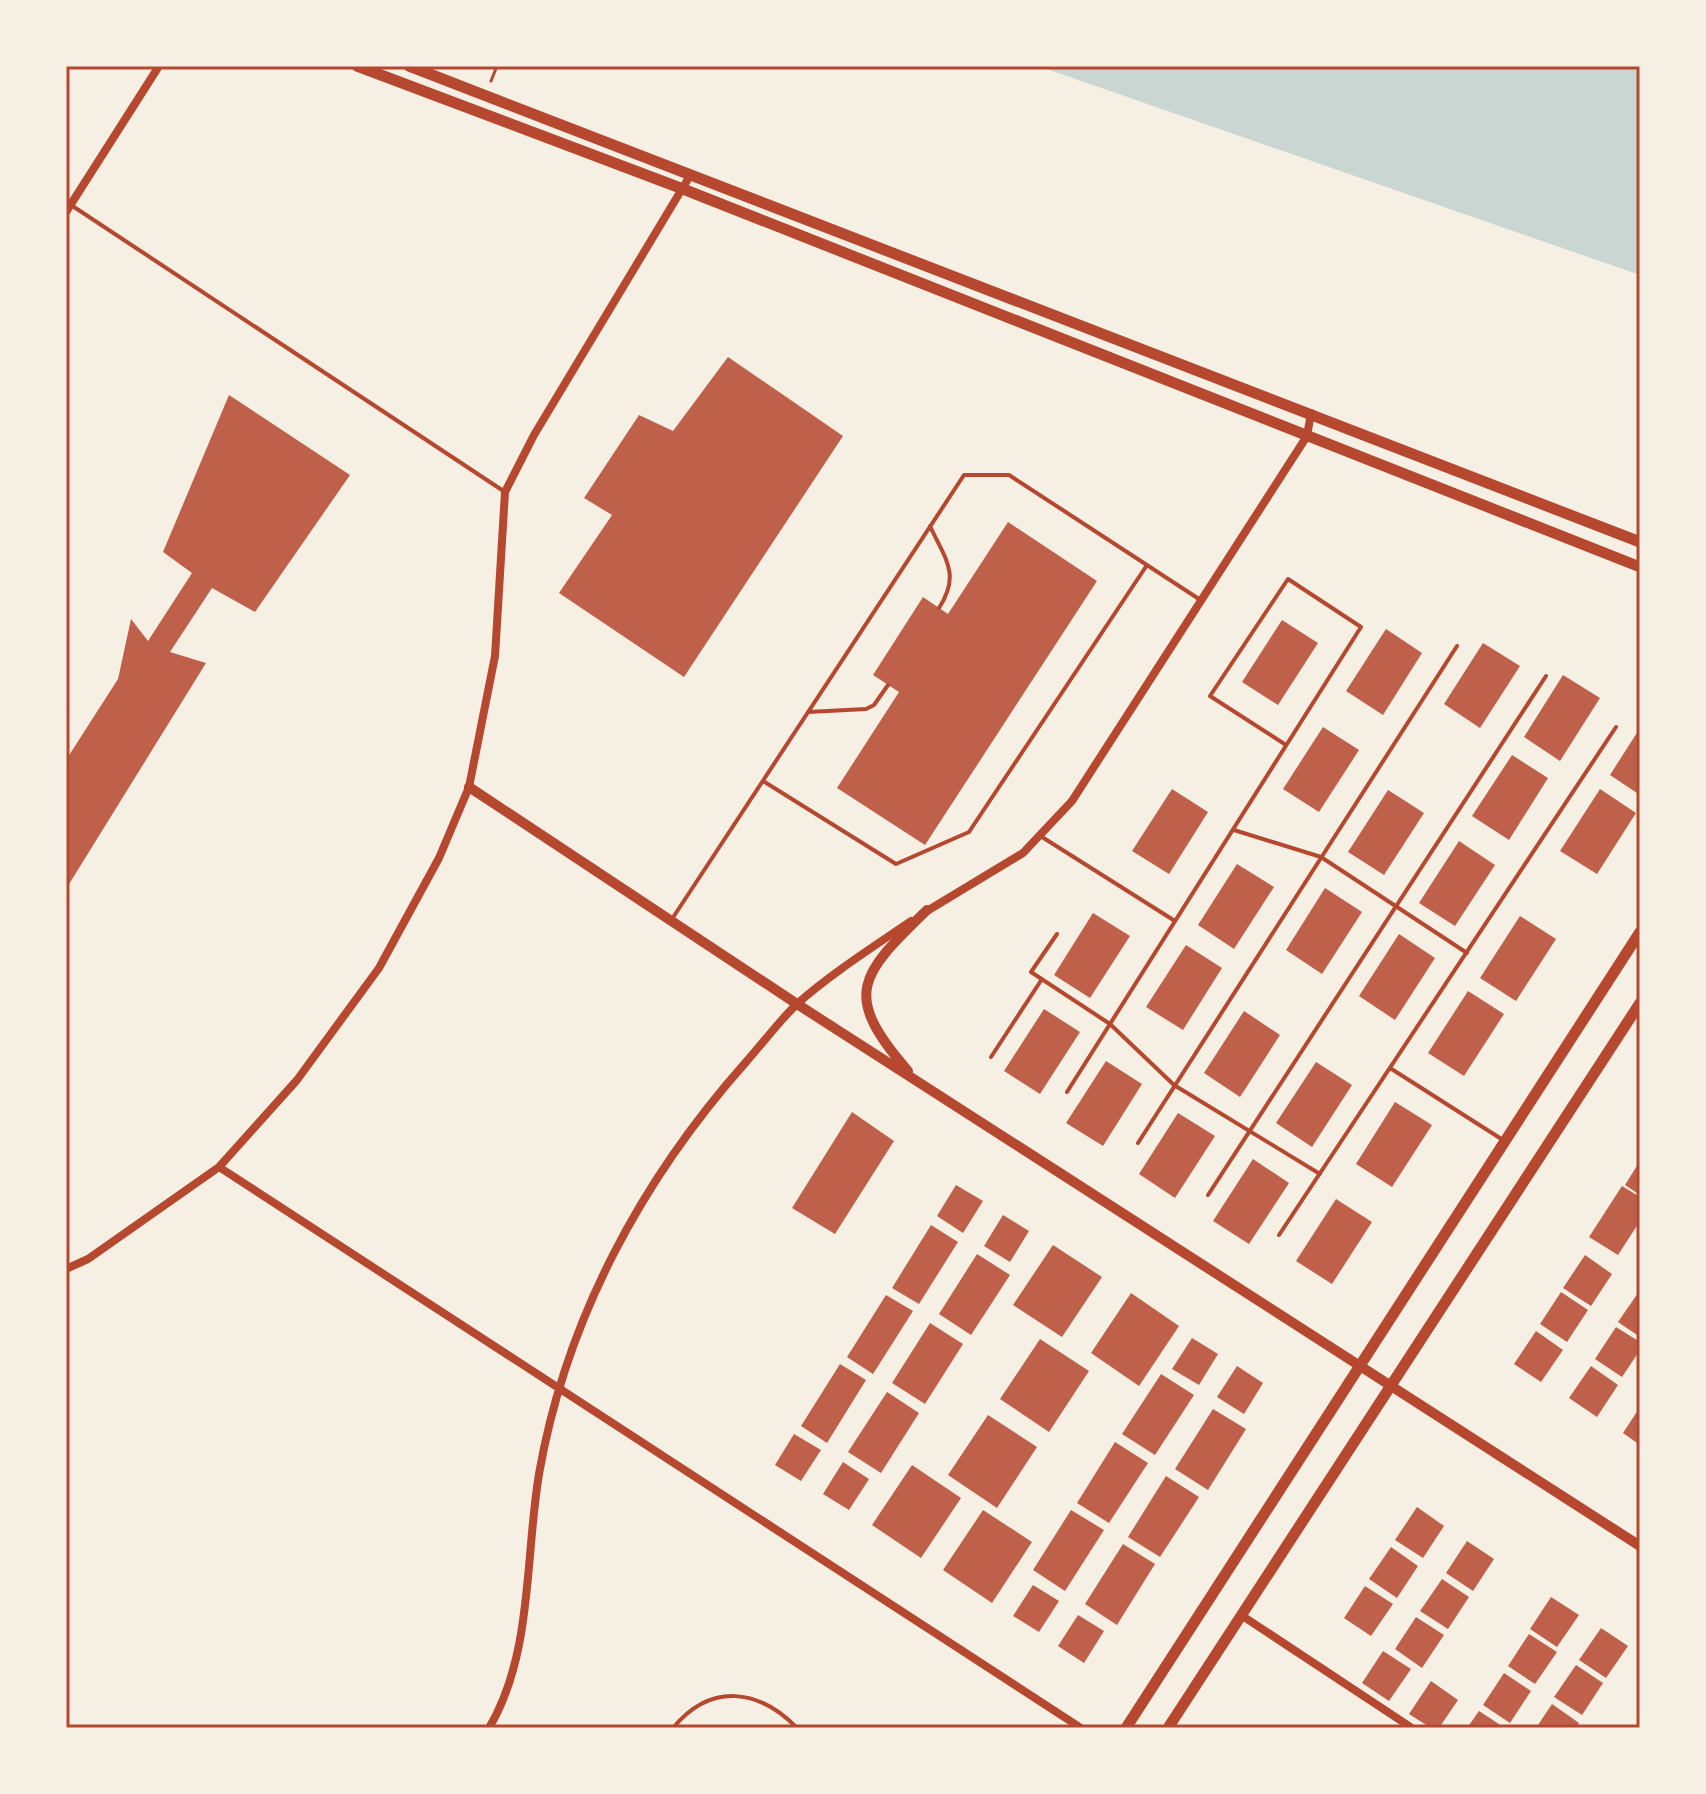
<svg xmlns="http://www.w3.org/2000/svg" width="1706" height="1794" font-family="'Titillium Web',sans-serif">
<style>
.water{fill:#c9d6d2}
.building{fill:#bf614a}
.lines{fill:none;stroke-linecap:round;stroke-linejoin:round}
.path{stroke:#b5482f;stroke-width:3}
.service{stroke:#b5482f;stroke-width:4}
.minor{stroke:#b5482f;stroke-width:8}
.tertiary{stroke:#b5482f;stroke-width:10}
.secondary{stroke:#b5482f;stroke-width:11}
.neatline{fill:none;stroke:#b5482f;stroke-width:3}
</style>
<rect width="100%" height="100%" fill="#f6efe4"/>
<path class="water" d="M 1038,66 L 1640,66 L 1640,275 Z"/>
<path class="building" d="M 728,357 L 843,436 L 684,677 L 559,593 L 612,515 L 584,498 L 639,415 L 673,431 Z
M 229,395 L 350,475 L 255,612 L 212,588 L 170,652 L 206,663 L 66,889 L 66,760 L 118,679 L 131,619 L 148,641 L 192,573 L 163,552 Z
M 1008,522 L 1097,581 L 925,845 L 837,788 L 899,692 L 873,675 L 923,597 L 948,614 Z
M 1282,620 L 1318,643 L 1278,705 L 1242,682 Z
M 1386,629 L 1422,653 L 1383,715 L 1346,691 Z
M 1483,643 L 1520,666 L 1480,728 L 1444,704 Z
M 1563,675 L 1600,698 L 1560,761 L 1524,737 Z
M 1323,727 L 1359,750 L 1319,812 L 1283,789 Z
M 1640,728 L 1640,795 L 1610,775 Z
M 1512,755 L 1548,778 L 1509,840 L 1472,816 Z
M 1172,789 L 1208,812 L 1169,874 L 1132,851 Z
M 1600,789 L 1636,813 L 1597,874 L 1560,851 Z
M 1388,790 L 1424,813 L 1384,875 L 1348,852 Z
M 1459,841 L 1495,865 L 1455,926 L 1419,903 Z
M 1237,864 L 1274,887 L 1234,949 L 1198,925 Z
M 1325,888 L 1362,912 L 1322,974 L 1286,950 Z
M 1093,913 L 1130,936 L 1090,998 L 1054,975 Z
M 1520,916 L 1556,939 L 1516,1001 L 1480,978 Z
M 1399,934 L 1435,958 L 1395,1020 L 1359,996 Z
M 1186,945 L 1222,968 L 1183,1030 L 1146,1007 Z
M 1468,991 L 1504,1014 L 1464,1076 L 1428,1053 Z
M 1044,1009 L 1080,1032 L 1040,1094 L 1004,1071 Z
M 1244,1011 L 1280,1035 L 1240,1097 L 1204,1073 Z
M 1106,1061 L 1142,1084 L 1103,1146 L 1066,1123 Z
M 1316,1062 L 1352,1085 L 1312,1147 L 1276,1123 Z
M 1395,1102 L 1432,1125 L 1392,1187 L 1356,1164 Z
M 852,1112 L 894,1141 L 835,1234 L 792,1208 Z
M 1178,1113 L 1215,1136 L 1175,1198 L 1139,1174 Z
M 1253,1159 L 1289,1183 L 1249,1244 L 1213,1221 Z
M 1640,1161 L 1640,1195 L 1625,1185 Z
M 956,1185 L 983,1201 L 963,1233 L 937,1216 Z
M 1622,1186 L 1640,1197 L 1640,1221 L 1618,1255 L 1589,1237 Z
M 1336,1199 L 1372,1222 L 1332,1284 L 1296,1261 Z
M 1003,1215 L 1029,1231 L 1010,1262 L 984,1246 Z
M 931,1225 L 958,1242 L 919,1304 L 892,1288 Z
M 1053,1245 L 1102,1277 L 1062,1337 L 1013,1305 Z
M 977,1254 L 1010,1275 L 971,1335 L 939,1314 Z
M 1585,1255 L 1612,1274 L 1591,1306 L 1563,1288 Z
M 1640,1290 L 1640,1337 L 1618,1322 Z
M 1561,1292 L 1588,1310 L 1567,1342 L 1540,1324 Z
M 1131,1293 L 1179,1326 L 1139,1386 L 1091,1353 Z
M 886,1295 L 913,1311 L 873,1374 L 847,1357 Z
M 930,1323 L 963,1344 L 925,1404 L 892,1383 Z
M 1616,1327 L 1640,1342 L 1640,1350 L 1622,1377 L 1595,1359 Z
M 1536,1331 L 1563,1350 L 1541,1382 L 1514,1364 Z
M 1192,1338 L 1218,1354 L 1199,1385 L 1172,1369 Z
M 1040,1339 L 1089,1371 L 1049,1432 L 1000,1399 Z
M 840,1364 L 866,1380 L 827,1443 L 801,1426 Z
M 1237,1366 L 1263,1383 L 1244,1414 L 1217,1397 Z
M 1591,1366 L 1618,1385 L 1597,1417 L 1569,1398 Z
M 1161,1374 L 1194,1395 L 1155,1455 L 1122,1434 Z
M 887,1392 L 919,1413 L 881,1473 L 848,1452 Z
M 1640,1407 L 1640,1445 L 1623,1433 Z
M 1213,1409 L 1246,1429 L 1208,1490 L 1175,1469 Z
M 988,1415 L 1037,1447 L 997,1508 L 948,1475 Z
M 794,1434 L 821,1450 L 801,1481 L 775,1465 Z
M 1115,1442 L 1148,1463 L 1109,1523 L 1077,1503 Z
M 843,1462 L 869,1479 L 849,1510 L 823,1494 Z
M 912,1465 L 961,1498 L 921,1558 L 872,1525 Z
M 1166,1476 L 1199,1497 L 1160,1557 L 1128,1537 Z
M 1417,1507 L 1444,1526 L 1423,1558 L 1395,1540 Z
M 983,1510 L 1032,1542 L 992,1603 L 943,1570 Z
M 1071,1510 L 1104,1530 L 1065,1591 L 1033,1570 Z
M 1467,1541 L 1494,1559 L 1473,1591 L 1446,1573 Z
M 1123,1544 L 1155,1564 L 1117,1625 L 1085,1604 Z
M 1391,1547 L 1418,1566 L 1397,1598 L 1369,1579 Z
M 1442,1579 L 1469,1597 L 1448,1629 L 1420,1611 Z
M 1033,1585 L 1059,1601 L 1039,1632 L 1013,1616 Z
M 1365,1586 L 1393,1604 L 1371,1636 L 1344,1618 Z
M 1551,1597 L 1579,1615 L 1557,1647 L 1530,1629 Z
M 1078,1615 L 1104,1631 L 1084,1663 L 1058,1646 Z
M 1416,1617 L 1444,1635 L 1422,1668 L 1395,1649 Z
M 1601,1628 L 1628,1646 L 1606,1678 L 1579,1660 Z
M 1529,1634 L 1557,1652 L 1535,1684 L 1508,1666 Z
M 1383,1651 L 1411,1669 L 1389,1701 L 1362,1683 Z
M 1576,1665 L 1603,1683 L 1582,1715 L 1554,1697 Z
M 1504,1673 L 1531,1691 L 1510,1723 L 1483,1705 Z
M 1431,1681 L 1458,1700 L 1439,1728 L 1431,1728 L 1409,1714 Z
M 1552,1704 L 1579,1723 L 1576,1728 L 1536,1728 Z
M 1479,1711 L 1505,1728 L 1467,1728 Z"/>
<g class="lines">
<path class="path" d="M 491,81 L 497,66"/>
<path class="service" d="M 71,205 L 505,492
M 930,526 C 945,559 961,574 939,608
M 808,712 L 866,709 L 874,705 L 888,685
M 763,781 L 896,864 L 969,832 L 1147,565
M 1234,830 L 1321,857 L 1467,953
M 1042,837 L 1175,921
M 672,919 L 964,475 L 1009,475 L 1199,599
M 1057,934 L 1031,972 L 1110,1024 L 1174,1085 L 1320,1174
M 991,1057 L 1042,979
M 1390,1068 L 1503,1140
M 1067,1092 L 1361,627 L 1288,579 L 1210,696 L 1286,745
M 1138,1143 L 1457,646
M 1208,1195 L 1546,676
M 1279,1235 L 1616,727
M 673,1728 C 711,1682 759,1689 797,1728"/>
<path class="minor" d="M 66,212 L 159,66
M 922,914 L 1023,853 L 1072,801 L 1307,436 L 1311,413
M 219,1167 L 1081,1728
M 66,1269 L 88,1259 L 219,1167 L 297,1080 L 379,968 L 439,858 L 469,787 L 495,656 L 505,492 L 534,435 L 691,174
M 1241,1615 L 1412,1728
M 489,1728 C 533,1654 525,1557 539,1474 C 566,1319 642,1179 746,1062 C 763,1043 779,1021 798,1003 C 832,973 873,947 911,921"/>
<path class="tertiary" d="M 469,787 L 797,1004 L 1640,1546
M 908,1071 C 841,994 860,975 927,910"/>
<path class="secondary" d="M 357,66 L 683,189 L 1640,567
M 409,66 L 1640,542
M 1126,1728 L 1640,932
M 1168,1728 L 1640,1003"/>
</g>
<rect width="1706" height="1794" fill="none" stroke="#f6efe4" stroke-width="136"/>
<rect x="68" y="68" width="1570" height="1658" class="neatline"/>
</svg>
